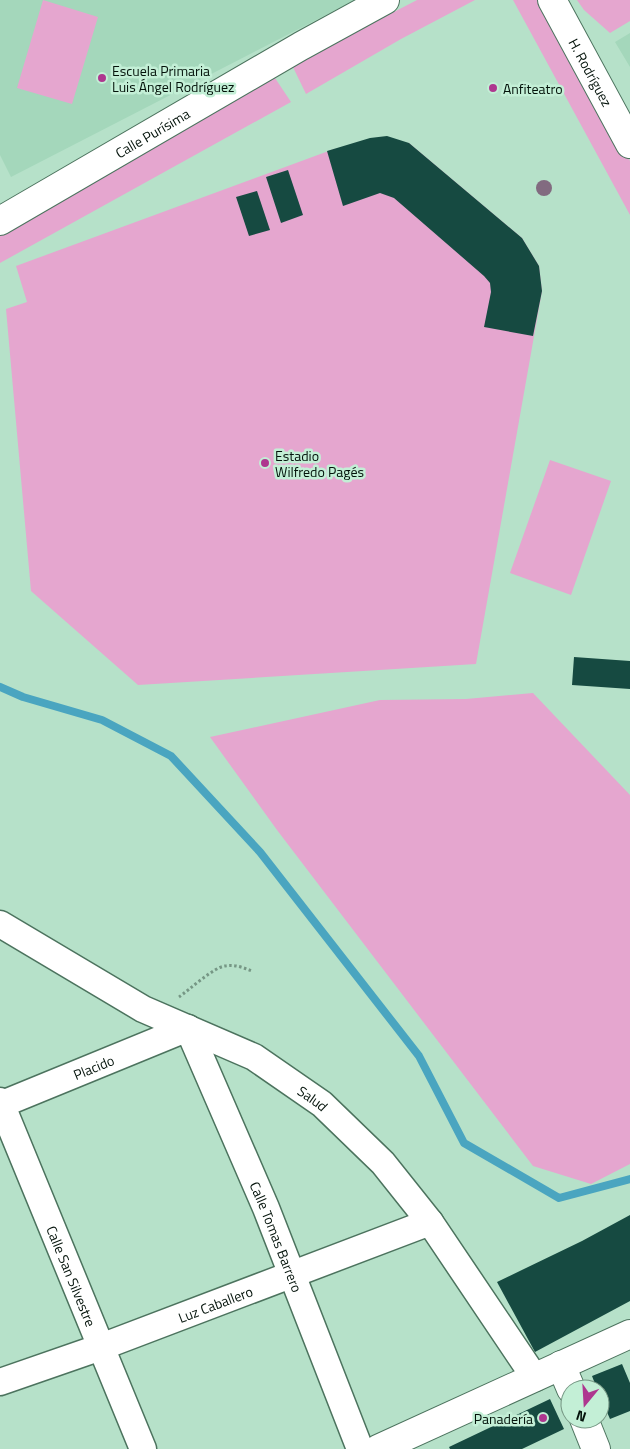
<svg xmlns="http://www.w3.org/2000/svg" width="630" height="1449" font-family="'Titillium Web',sans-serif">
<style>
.built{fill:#a4d7bb}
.green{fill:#e5a6cf}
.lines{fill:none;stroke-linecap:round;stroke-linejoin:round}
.stream{stroke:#4aa5c0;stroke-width:8}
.building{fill:#164a41}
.street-casing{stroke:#4c735e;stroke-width:29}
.secondary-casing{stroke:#4c735e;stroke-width:30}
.path{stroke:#769785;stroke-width:3;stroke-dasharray:2.5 2.5;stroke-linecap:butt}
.street{stroke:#fff;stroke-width:26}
.secondary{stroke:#fff;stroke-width:28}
.tree{fill:#826b80}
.poi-dot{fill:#ae378f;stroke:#c3efd6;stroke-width:2}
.labels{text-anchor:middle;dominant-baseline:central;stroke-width:5;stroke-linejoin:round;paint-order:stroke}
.poi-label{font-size:14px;fill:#03120a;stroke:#c3efd6;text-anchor:start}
.street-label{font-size:14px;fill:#03120a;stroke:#c3efd6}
</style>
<rect width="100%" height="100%" fill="#b6e1c9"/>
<path class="built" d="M 0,0 L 355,0 L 11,177 L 0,155 Z
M 630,33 L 630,67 L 615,42 Z"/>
<path class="green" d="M 43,0 L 98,17 L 72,104 L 17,88 Z
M 417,0 L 475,0 L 401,39 L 306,94 L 292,65 Z
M 513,0 L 545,0 L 630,161 L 630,215 Z
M 577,0 L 630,0 L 630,21 L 610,33 L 584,10 Z
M 275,78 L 291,102 L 0,263 L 0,233 Z
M 409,143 L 522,238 L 539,266 L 542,291 L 476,664 L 138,685 L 31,591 L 6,309 L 27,302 L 16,266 L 334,149 Z
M 550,460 L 611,481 L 571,595 L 510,573 Z
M 533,693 L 630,795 L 630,1164 L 591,1184 L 533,1166 L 277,830 L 210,737 L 380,700 L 466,699 Z"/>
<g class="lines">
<path class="stream" d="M 0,687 L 23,697 L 102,720 L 171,756 L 260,852 L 419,1056 L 464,1143 L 559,1198 L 630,1179"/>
</g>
<path class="building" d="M 387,136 L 409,143 L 522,238 L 539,266 L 542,291 L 533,336 L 484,327 L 491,292 L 490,283 L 484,276 L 394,198 L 380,193 L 343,206 L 327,151 L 370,138 Z
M 288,170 L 303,215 L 281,223 L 266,177 Z
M 257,191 L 270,230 L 249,236 L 236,197 Z
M 574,657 L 630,661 L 630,689 L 572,685 Z
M 630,1215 L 630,1301 L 535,1352 L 497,1282 L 582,1241 Z
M 622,1364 L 630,1383 L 630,1411 L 610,1419 L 600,1396 L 600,1389 L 597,1389 L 592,1376 Z
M 550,1399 L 564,1429 L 522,1449 L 450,1449 L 449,1447 Z"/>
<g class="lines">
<g class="street-casing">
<g id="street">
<path id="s1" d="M 0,924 L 143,1009 L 254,1057 L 322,1104 L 383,1163 L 430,1222 L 535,1378"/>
<path id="s2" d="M 0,1101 L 143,1449"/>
<path id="s3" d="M 0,1105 L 188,1028 L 266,1208 L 360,1449"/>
<path id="s4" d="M 0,1382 L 101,1347 L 430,1222"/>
</g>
</g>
<g class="secondary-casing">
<g id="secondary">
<path id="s5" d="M 552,0 L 630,144"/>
<path id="s6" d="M 0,221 L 301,46 L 385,0"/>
<path d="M 561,1365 L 571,1389"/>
<path d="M 584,1419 L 596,1449"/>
<path d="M 378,1449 L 630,1334"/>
</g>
</g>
<path class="path" d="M 179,997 C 189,990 214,967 225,966 C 235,964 244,968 252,971"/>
<use href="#street" class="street"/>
<use href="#secondary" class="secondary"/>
</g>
<circle class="tree" cx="544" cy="188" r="8"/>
<g class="poi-dot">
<circle cx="102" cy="78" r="5"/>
<circle cx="493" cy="88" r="5"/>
<circle cx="265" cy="463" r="5"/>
<circle cx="543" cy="1418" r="5"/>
</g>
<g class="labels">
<g class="poi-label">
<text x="112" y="70">Escuela Primaria<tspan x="112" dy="16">Luis Ángel Rodríguez</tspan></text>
<text x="503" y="88">Anfiteatro</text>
<text x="275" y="455">Estadio<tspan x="275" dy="16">Wilfredo Pagés</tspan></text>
<text x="533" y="1418" text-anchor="end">Panadería</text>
</g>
<g class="street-label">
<text stroke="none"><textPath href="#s5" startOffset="82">H. Rodríguez</textPath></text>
<text stroke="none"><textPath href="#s6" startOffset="176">Calle Purísima</textPath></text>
<text stroke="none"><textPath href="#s3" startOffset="101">Placido</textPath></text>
<text stroke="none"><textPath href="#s1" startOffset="359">Salud</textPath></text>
<text stroke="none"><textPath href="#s3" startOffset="430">Calle Tomas Barrero</textPath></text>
<text stroke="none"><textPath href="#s2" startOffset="189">Calle San Silvestre</textPath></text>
<text stroke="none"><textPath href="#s4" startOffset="229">Luz Caballero</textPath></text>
</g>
</g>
<g transform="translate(585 1404) rotate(198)"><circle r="24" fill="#c3efd6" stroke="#769784"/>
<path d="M0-4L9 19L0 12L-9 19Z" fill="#ae378f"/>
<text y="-8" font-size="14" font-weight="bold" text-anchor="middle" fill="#03120a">N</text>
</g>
</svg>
